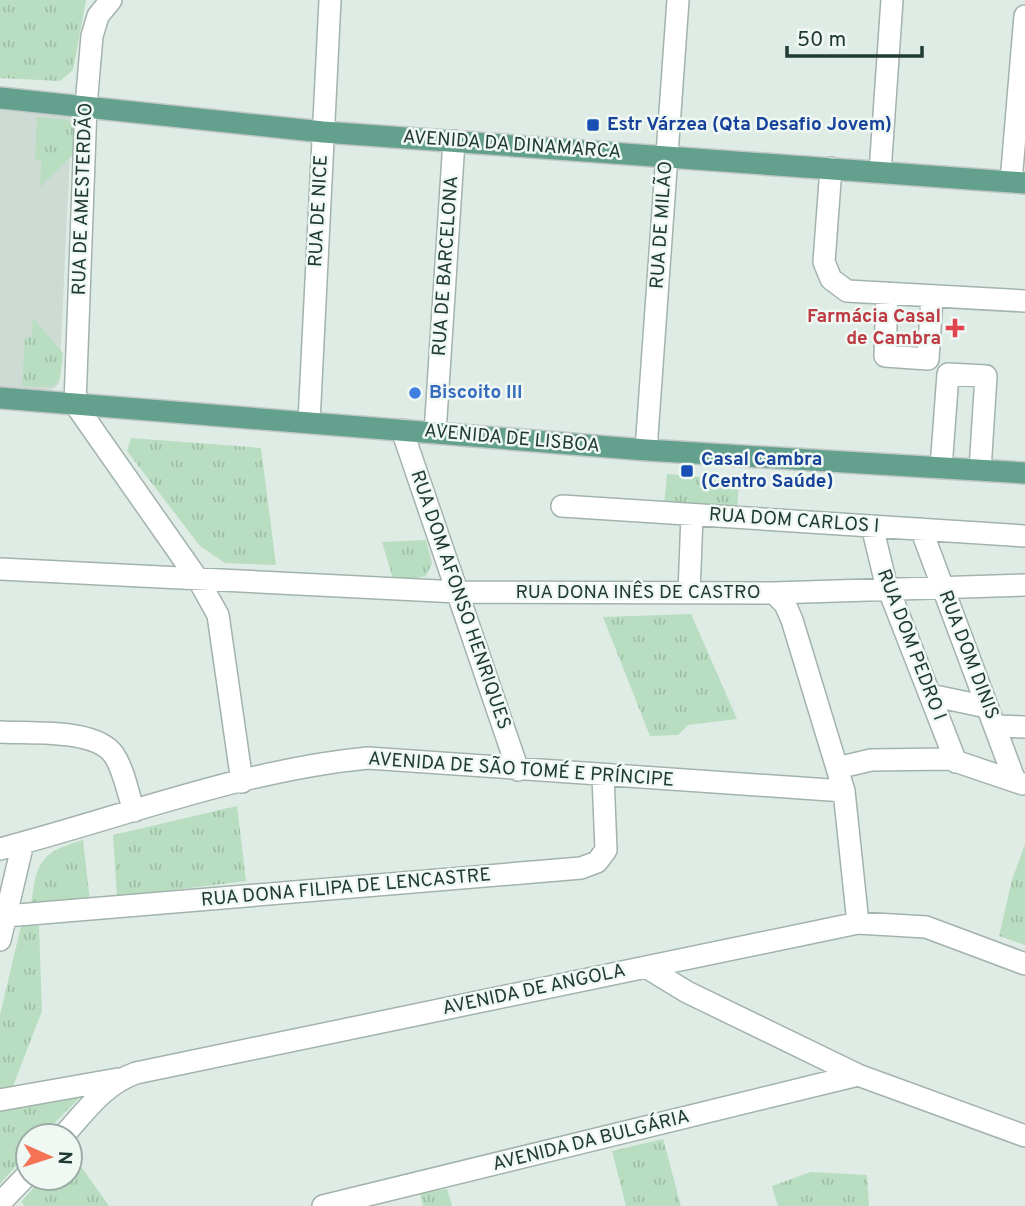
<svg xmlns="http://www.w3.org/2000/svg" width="1025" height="1206" font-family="Overpass,sans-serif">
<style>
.built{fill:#cedbd4}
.grass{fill:url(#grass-tufts)}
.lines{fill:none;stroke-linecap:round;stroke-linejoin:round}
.minor-casing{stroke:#a2b3ac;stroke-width:24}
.major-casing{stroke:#c1c8c6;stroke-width:24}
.minor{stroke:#fff;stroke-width:21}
.major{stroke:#63a18e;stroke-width:21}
.transit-dot{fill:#1a4fb4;stroke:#f0f8f3;stroke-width:2.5}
.health-dot{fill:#e0444e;stroke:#f0f8f3;stroke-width:2.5}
.shop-dot{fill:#3f7fe0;stroke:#f0f8f3;stroke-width:2.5}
.labels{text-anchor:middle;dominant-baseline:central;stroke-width:5;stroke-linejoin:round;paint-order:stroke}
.transit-label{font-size:19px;font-weight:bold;fill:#164399;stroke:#f0f8f3;text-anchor:start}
.street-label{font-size:19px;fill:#203b33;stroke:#f0f8f3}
.health-label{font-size:19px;font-weight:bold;fill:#be3a42;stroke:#f0f8f3;text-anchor:end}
.shop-label{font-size:19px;font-weight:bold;fill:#366cbe;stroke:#f0f8f3;text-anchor:start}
</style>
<defs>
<pattern id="grass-tufts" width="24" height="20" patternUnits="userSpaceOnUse" patternTransform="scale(1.75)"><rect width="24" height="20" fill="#b8ddc0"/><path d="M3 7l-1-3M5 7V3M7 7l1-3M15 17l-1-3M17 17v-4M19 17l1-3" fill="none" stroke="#9ebfa5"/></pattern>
</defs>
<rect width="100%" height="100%" fill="#dfebe5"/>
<path class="built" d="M 0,105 L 72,113 L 59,384 L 49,392 L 0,388 Z"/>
<path class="grass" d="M 0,0 L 86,0 L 73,70 L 60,81 L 0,78 Z
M 37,117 L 68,120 C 77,130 75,141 74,154 L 40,187 L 41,160 L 35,160 Z
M 33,318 L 63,353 L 60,379 L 53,387 L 22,386 L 25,337 L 32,337 Z
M 131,438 L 261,448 L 276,565 L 225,563 L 200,546 L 127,451 Z
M 667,474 L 739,480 L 737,512 L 664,506 Z
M 426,540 L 432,563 L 426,576 L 394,582 L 382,542 Z
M 691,614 L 737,719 L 688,725 L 678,735 L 650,736 L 603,617 Z
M 237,806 L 246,881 L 117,897 L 113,835 Z
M 83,840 L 90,902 L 31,906 C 37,862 39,853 83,840 Z
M 1025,844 L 1025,945 L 999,936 L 1012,880 Z
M 21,926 L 39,926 L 42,1011 L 13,1086 L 0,1089 L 0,1015 Z
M 83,1094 L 42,1136 L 28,1136 L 28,1152 L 0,1184 L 0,1106 Z
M 663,1139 L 681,1206 L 626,1206 L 612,1151 Z
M 70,1151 L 109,1206 L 25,1206 L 21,1202 L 42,1178 L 70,1178 Z
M 811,1172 L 867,1175 L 869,1206 L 778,1206 L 772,1186 Z
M 447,1189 L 452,1206 L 423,1206 L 420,1193 Z"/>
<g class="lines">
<g class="minor-casing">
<path id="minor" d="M 111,0 L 98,16 L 92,36 L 86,106 L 75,404 L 199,581 L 218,615 L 242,782
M 831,168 L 824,262 L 831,279 L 847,291 L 1025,301
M 880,172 L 892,0
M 1011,182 L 1025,16
M 887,293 L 885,356 L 928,359 L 932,296
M 309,422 L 330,0
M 402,430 L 518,770
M 435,433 L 454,141
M 646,450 L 678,0
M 941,468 L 948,374 L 986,376 L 980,470
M 562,506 L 1025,536
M 872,526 L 885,580 L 956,762
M 921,529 L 1015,781
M 0,569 L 458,592 L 774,593 L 785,604 L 792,620 L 844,791 L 858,923
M 689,593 L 692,515
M 774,593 L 1025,585
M 930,695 L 987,707
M 995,726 L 1025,727
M 0,732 C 30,734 96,728 114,755 C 124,770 128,794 134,811
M 837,768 L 871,760 L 949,759 L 1023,784
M 0,849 C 122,817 243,770 368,758 L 844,791
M 6,916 L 581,868 L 597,862 L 606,850 L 603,776
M 0,940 L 23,843
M 646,967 L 687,992 L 858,1075 L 1025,1136
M 0,1100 L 118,1079
M 63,1136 C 85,1112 104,1084 136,1073 L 858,923 L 926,927 L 1025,964
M 0,1203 L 28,1174
M 323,1206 L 858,1075"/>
</g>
<g class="major-casing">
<path id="major" d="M 0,98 L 323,132 L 1025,183
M 0,398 L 646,450 L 1025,473"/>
</g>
<use href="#minor" class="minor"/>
<use href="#major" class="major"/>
</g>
<g class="transit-dot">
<rect x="586" y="118" width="14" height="14" rx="3.5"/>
<rect x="680" y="464" width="14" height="14" rx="3.5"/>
</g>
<path class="health-dot" d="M951.5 317.5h7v7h7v7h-7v7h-7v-7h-7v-7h7z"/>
<circle class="shop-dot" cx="415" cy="393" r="7"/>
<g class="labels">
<g class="transit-label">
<text x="607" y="125">Estr Várzea (Qta Desafio Jovem)</text>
<text x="701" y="460">Casal Cambra<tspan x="701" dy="22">(Centro Saúde)</tspan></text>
</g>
<g class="street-label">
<text transform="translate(512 145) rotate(4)">AVENIDA DA DINAMARCA</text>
<text transform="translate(83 199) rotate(-88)">RUA DE AMESTERDÃO</text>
<text transform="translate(319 211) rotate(-87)">RUA DE NICE</text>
<text transform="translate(662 225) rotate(-86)">RUA DE MILÃO</text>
<text transform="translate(446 266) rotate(-86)">RUA DE BARCELONA</text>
<text transform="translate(512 439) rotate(5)">AVENIDA DE LISBOA</text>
<text transform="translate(794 521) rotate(4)">RUA DOM CARLOS I</text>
<text x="638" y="593">RUA DONA INÊS DE CASTRO</text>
<text transform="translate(460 600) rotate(71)">RUA DOM AFONSO HENRIQUES</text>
<text transform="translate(911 645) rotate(69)">RUA DOM PEDRO I</text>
<text transform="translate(968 655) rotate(69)">RUA DOM DINIS</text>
<text transform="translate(521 770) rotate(4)">AVENIDA DE SÃO TOMÉ E PRÍNCIPE</text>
<text transform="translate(346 888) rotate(-5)">RUA DONA FILIPA DE LENCASTRE</text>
<text transform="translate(534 990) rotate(-12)">AVENIDA DE ANGOLA</text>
<text transform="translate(591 1141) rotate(-14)">AVENIDA DA BULGÁRIA</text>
</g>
<g class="health-label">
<text x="941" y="317">Farmácia Casal<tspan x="941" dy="22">de Cambra</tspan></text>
</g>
<g class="shop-label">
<text x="429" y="393">Biscoito III</text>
</g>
</g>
<g transform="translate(49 1157) rotate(93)"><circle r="33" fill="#f0f8f3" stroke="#9daca6" stroke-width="2"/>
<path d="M0-5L12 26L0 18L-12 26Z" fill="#f47354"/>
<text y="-10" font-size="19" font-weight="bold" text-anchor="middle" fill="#203b33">N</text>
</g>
<path d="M787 46v10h135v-10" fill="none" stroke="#203b33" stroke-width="3.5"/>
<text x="797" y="46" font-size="21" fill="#203b33" stroke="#f0f8f3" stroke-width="5" paint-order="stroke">50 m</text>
</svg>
